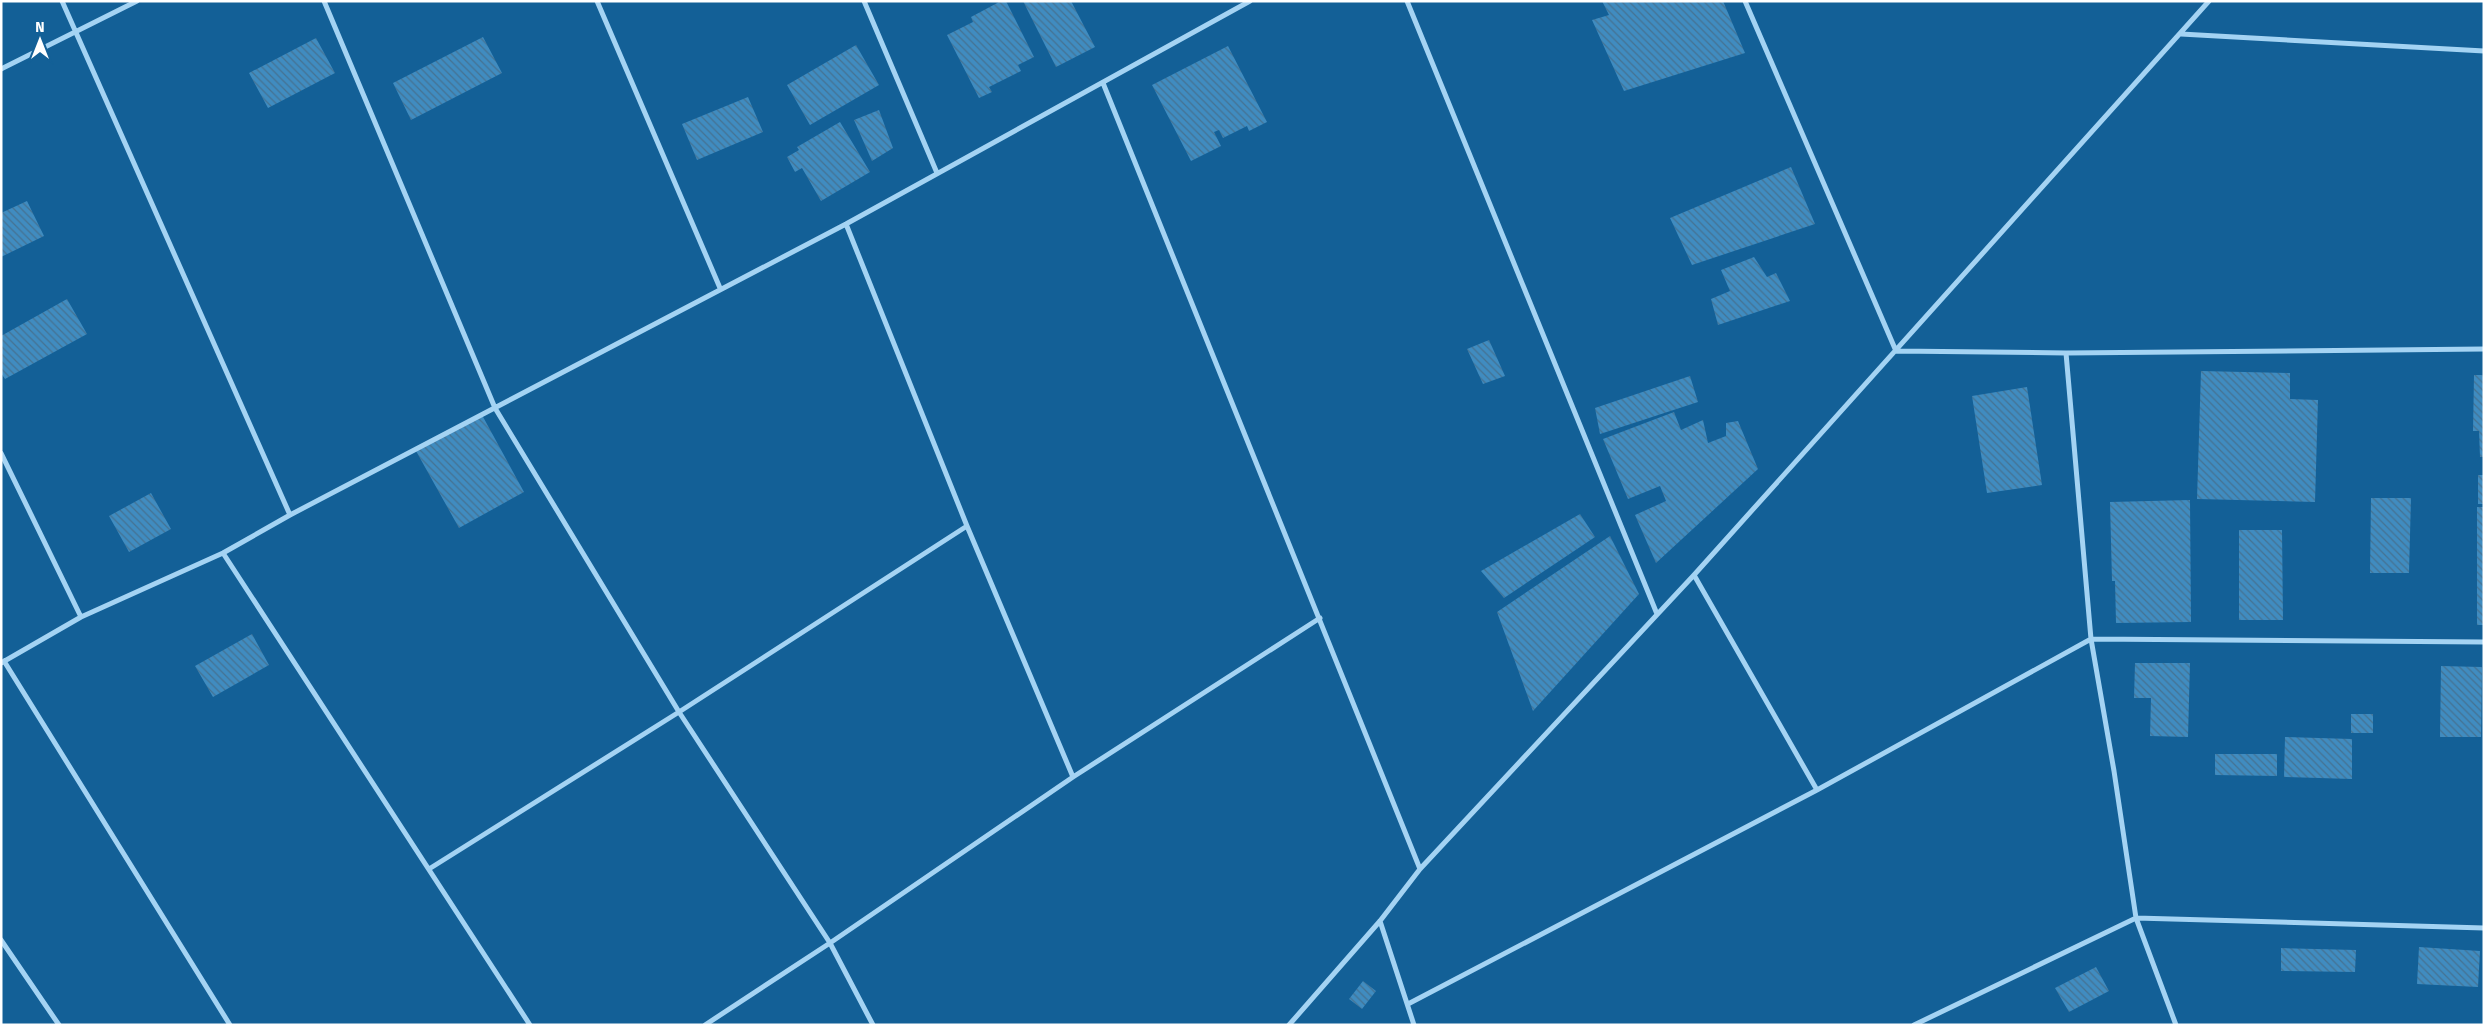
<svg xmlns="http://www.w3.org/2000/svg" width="2485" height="1026" font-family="'Fira Sans',sans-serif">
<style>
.building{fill:url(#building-back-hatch)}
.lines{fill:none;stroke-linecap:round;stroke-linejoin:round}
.street{stroke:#a4d3f3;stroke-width:5}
</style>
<defs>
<pattern id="building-back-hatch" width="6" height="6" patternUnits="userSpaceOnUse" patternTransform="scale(1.25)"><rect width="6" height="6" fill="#408cc0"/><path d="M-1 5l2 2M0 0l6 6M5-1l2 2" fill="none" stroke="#457292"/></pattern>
</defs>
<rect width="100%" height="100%" fill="#136097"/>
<path class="building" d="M 1001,1 L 1006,1 L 1034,57 L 1018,65 L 1021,71 L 989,87 L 992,92 L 979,98 L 947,35 L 973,22 L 971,17 Z
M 1023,1 L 1071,1 L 1095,47 L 1056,67 Z
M 1602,1 L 1723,1 L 1745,53 L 1624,91 L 1592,20 L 1609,15 Z
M 483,37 L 502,73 L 411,120 L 393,83 Z
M 316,38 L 335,73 L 268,108 L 249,73 Z
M 856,45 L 879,85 L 810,125 L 787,85 Z
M 1228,46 L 1267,122 L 1249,131 L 1247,126 L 1223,138 L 1219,130 L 1214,132 L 1221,146 L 1191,161 L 1152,85 Z
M 748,97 L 763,132 L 697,160 L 682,124 Z
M 879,110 L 893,148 L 872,161 L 854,120 Z
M 840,122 L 870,172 L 821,201 L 802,168 L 795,172 L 787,157 L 799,150 L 797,147 Z
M 1791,167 L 1815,224 L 1692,265 L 1670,218 Z
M 27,201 L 44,236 L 1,257 L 1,213 Z
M 1754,257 L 1767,277 L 1776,273 L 1790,301 L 1718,325 L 1711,299 L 1730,291 L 1721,270 Z
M 67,299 L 87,334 L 5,379 L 1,373 L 1,336 Z
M 1489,340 L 1505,376 L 1483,384 L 1467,349 Z
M 2201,371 L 2290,373 L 2290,399 L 2318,400 L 2315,502 L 2197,499 Z
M 2474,375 L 2484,375 L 2484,457 L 2480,457 L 2479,431 L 2473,431 Z
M 1690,376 L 1698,402 L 1600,434 L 1595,408 Z
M 2027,387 L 2042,485 L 1987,493 L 1972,396 Z
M 1674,412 L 1681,430 L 1703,420 L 1708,443 L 1726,436 L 1726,423 L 1738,421 L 1758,469 L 1656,563 L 1635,515 L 1666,501 L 1660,486 L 1628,499 L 1603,439 Z
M 482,415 L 524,492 L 459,528 L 416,451 Z
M 2478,475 L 2484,475 L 2484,504 L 2478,504 Z
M 151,493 L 171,529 L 129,552 L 109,516 Z
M 2371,498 L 2411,498 L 2409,573 L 2370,573 Z
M 2190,500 L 2191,622 L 2116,623 L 2115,581 L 2112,581 L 2110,502 Z
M 2477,507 L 2484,507 L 2484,625 L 2477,625 Z
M 1580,514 L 1595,537 L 1504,598 L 1481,571 Z
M 2239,530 L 2282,530 L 2283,620 L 2239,620 Z
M 1610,536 L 1639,594 L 1533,711 L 1497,612 Z
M 252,634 L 269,665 L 213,697 L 195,666 Z
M 2135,663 L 2190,663 L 2188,737 L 2150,736 L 2151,698 L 2134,698 Z
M 2441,666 L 2482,667 L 2481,737 L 2440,737 Z
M 2351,714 L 2373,714 L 2373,733 L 2351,733 Z
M 2285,737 L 2352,739 L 2352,779 L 2284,777 Z
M 2215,754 L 2277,754 L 2277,776 L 2215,775 Z
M 2419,947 L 2480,951 L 2478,987 L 2417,984 Z
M 2281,948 L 2356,950 L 2355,972 L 2281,971 Z
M 2096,967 L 2109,991 L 2069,1012 L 2055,988 Z
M 1363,981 L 1376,991 L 1362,1009 L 1349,999 Z"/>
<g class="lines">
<path class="street" d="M 62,1 L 290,515
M 324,1 L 495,408 L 679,712 L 830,943 L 873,1025
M 597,1 L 720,288
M 864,1 L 937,173
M 1407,1 L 1657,614
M 1745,1 L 1896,351 L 2066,353 L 2484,349
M 2181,34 L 2484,51
M 1,69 L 137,1
M 1103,83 L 1420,869
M 846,224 L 967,526 L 1073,777
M 2066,353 L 2091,639 L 2114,771 L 2136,918 L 2176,1025
M 1,453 L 81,617
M 223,553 L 530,1025
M 1694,575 L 1817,790
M 4,661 L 230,1025
M 1,663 L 81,617 L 223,553 L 290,515 L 846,224 L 1250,1
M 429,869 L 679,712 L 967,526
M 1380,921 L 1414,1025
M 1,940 L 59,1025
M 1408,1004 L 1817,790 L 2091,639 L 2484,642
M 705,1025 L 830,943 L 1073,777 L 1320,618
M 1289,1025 L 1380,921 L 1420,869 L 1694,575 L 2209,1
M 1914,1025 L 2136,918 L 2484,928"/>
</g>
<rect width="2485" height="1026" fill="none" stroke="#ffffff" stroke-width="5"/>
<g transform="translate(40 40)" stroke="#136097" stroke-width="4" paint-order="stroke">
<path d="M0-4L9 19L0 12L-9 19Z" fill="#ffffff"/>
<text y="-8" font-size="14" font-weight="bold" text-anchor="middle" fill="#ffffff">N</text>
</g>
</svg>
